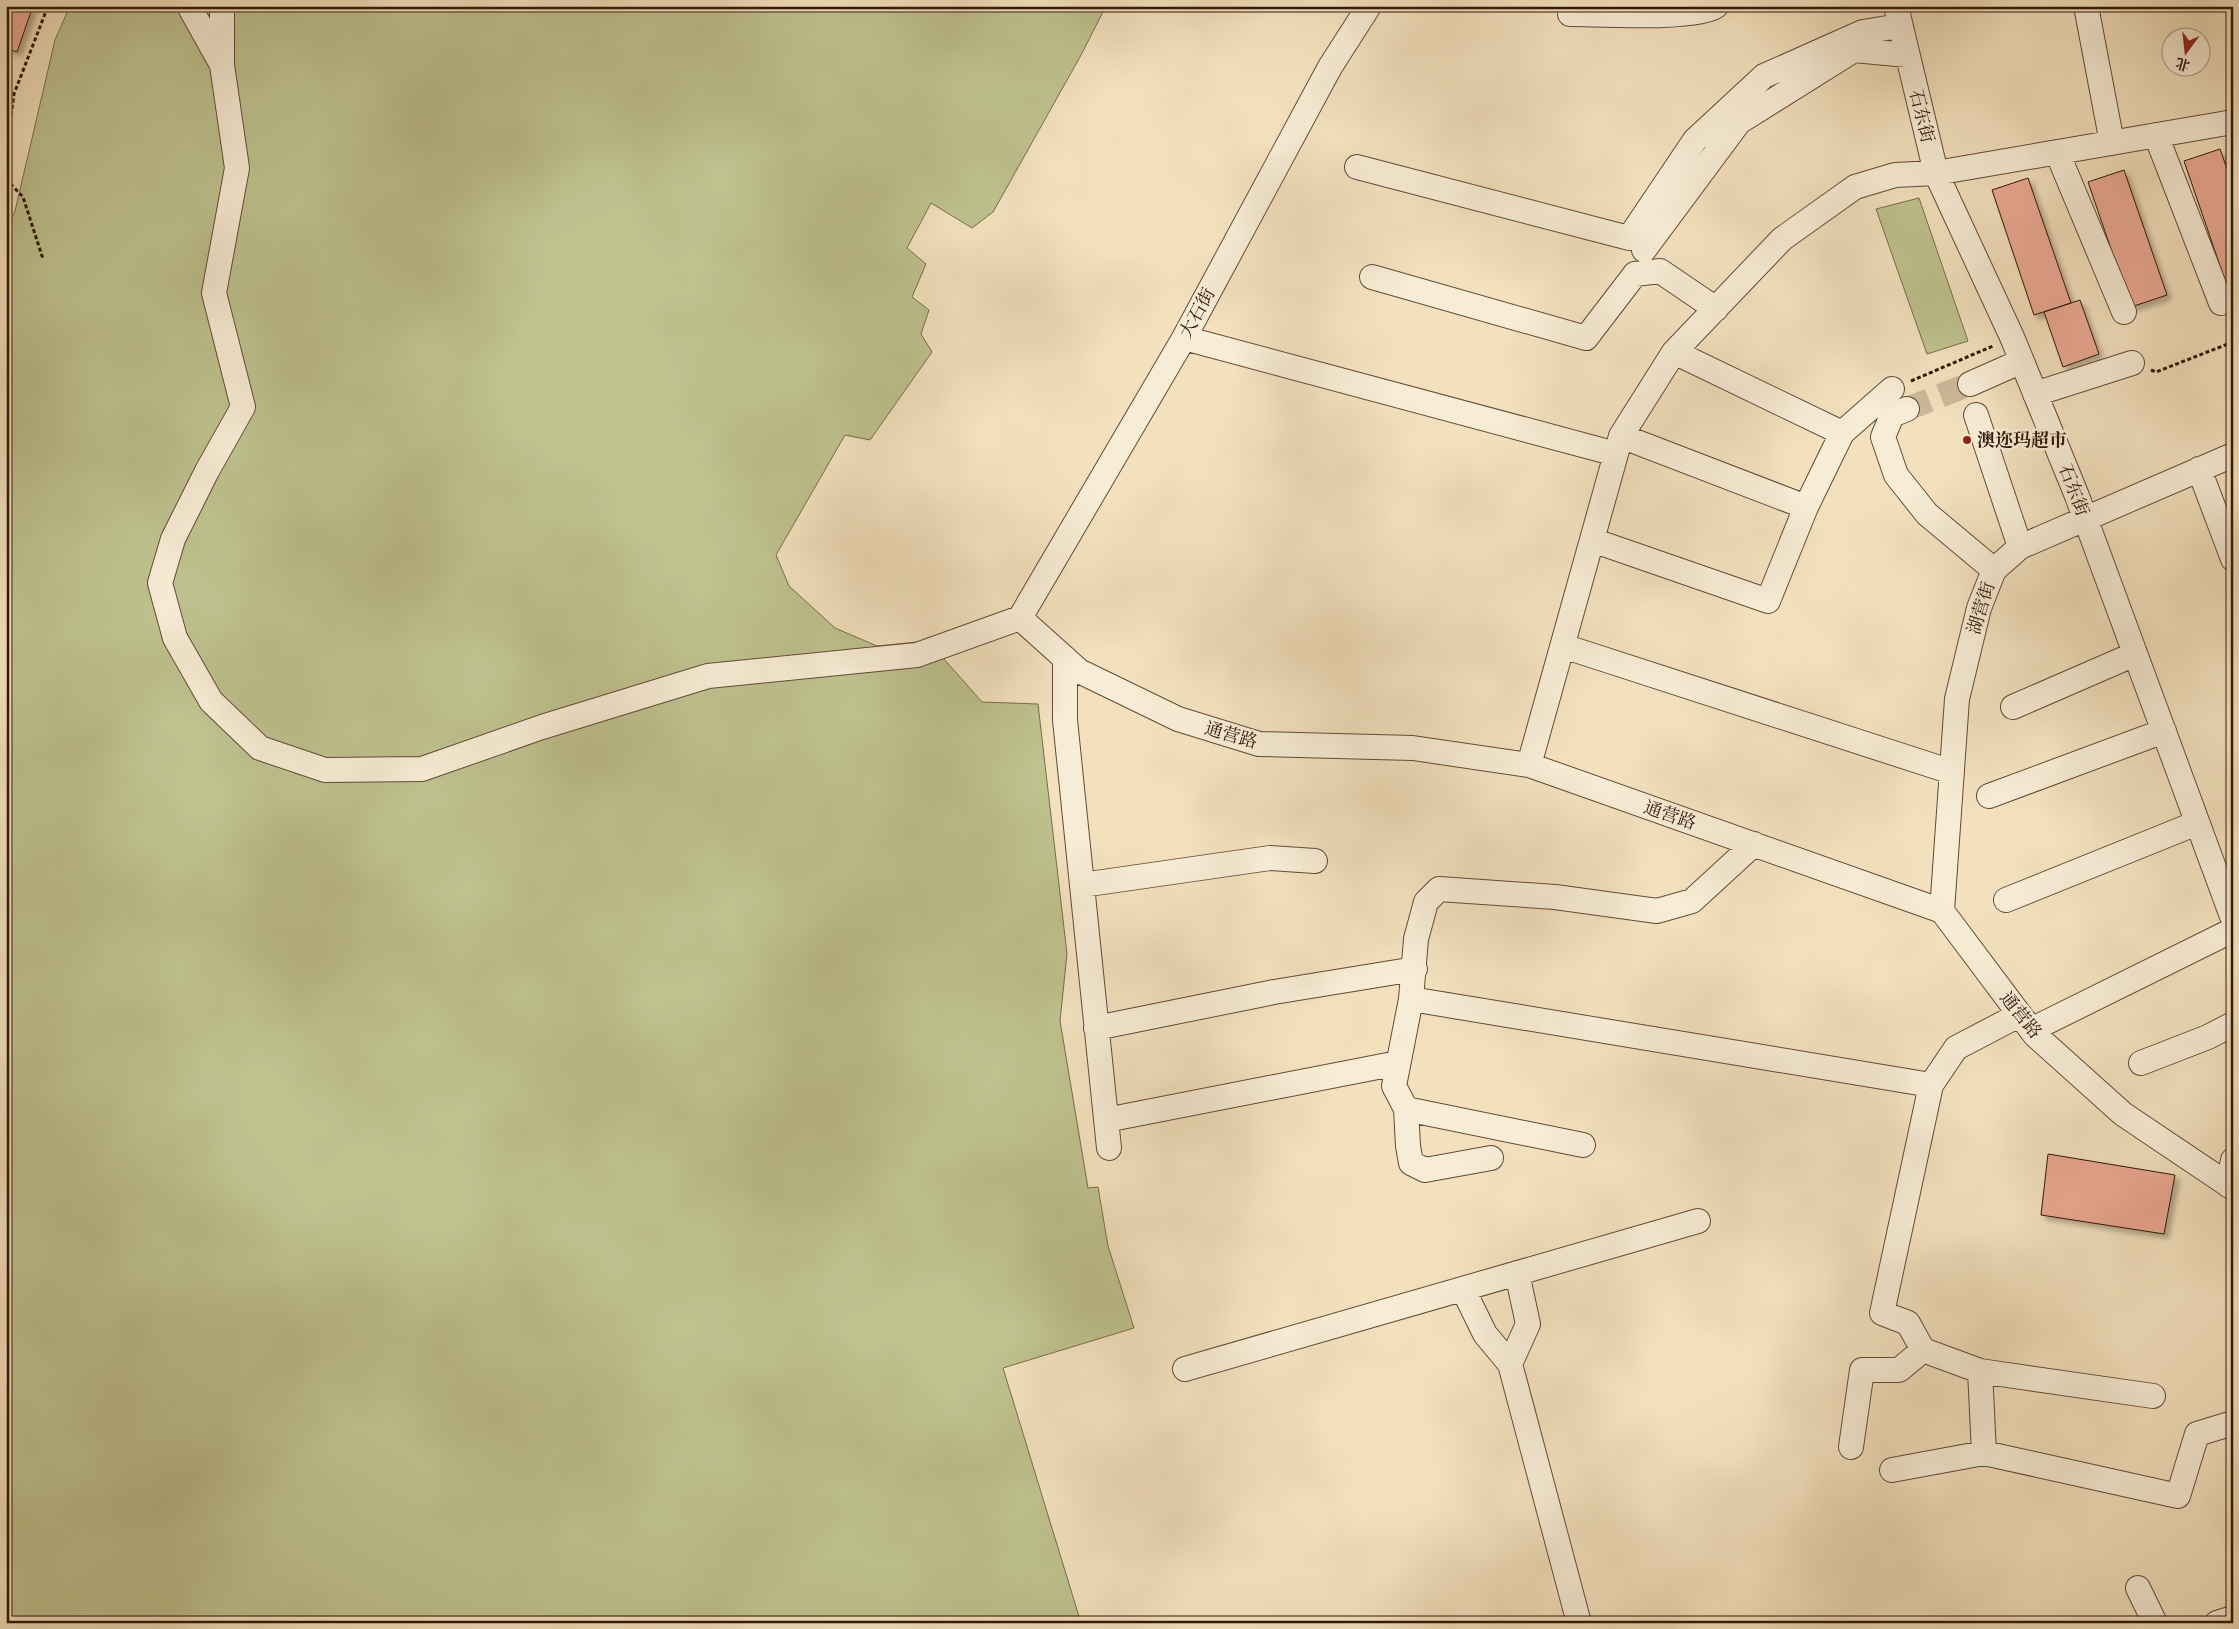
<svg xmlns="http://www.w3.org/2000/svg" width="2239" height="1629" font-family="'Libre Caslon Text','Noto Serif SC',serif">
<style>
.green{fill:#bec28f;stroke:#786c4c}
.building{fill:#eaa994;stroke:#321708;filter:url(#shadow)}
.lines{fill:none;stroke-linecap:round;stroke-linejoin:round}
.minor-tunnel{stroke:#ccb99a;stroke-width:24;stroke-dasharray:24 12;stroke-linecap:butt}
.minor-casing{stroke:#624a36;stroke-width:26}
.path{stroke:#321708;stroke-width:3;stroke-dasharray:4 2.5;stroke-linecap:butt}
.minor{stroke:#f7ecd5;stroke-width:24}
.poi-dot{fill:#8f2418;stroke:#f7ecd5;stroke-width:2}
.labels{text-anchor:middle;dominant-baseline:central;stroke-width:5;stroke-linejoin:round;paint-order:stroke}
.street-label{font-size:18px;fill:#321708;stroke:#f7ecd5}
.poi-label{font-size:18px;font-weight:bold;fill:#321708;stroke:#f7ecd5;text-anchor:start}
</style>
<defs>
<filter id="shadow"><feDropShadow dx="4.5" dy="4.5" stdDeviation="2.5" flood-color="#0004"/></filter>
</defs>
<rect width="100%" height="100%" fill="#f3e1be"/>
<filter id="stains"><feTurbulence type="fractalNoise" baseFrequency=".004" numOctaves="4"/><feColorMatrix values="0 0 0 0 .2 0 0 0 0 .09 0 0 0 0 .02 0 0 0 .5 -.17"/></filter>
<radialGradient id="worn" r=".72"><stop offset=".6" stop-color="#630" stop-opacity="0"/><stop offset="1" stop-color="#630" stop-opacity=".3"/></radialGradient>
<path class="green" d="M 70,6 L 1106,6 L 1080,57 L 993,212 L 972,228 L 931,203 L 907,248 L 926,264 L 912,297 L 929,310 L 921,334 L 932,352 L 870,440 L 845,435 L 776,555 L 789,586 L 835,628 L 877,646 L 928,641 L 982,702 L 1038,704 L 1067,954 L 1060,1021 L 1088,1188 L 1098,1187 L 1108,1246 L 1134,1328 L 1003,1368 L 1081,1623 L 6,1623 L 6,231 L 15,211 L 55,40 Z
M 1919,198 L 1968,341 L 1927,354 L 1876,209 Z"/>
<path class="building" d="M 11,6 L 33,6 L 17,52 L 6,48 L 6,22 Z
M 2220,149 L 2233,186 L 2233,284 L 2227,286 L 2184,161 Z
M 2124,170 L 2167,295 L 2131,307 L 2088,182 Z
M 2028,178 L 2071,303 L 2034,315 L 1992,190 Z
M 2080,300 L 2099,354 L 2063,367 L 2044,312 Z
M 2048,1154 L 2175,1175 L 2164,1234 L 2041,1215 Z"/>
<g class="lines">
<path class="minor-tunnel" d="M 1907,409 L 1970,384"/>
<g class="minor-casing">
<path id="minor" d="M 189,6 L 222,65 L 237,168 L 214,293 L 243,407 L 207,471 L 173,539 L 160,583 L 175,638 L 211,701 L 260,748 L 325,770 L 422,769 L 542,727 L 708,676 L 917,655 L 1020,618
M 222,6 L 222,62
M 1896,6 L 1936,173 L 2012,337 L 2077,496 L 2233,919
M 2086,6 L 2112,143
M 1570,14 C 1598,14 1698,20 1716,6
M 2156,135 L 2221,303
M 2057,152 L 2124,312
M 1357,167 L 1629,238 L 1695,140 L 1764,76 L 1863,32 L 1899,26
M 1644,250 L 1739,122 L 1854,50 L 1907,55
M 1372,277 L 1586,338 L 1635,274 L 1660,271 L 1716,309
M 1184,338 L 1616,454
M 1674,352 L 1842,433
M 1970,384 L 2022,361
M 2035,394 L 2132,363
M 1907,409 L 1892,415 L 1883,437 L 1896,475 L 1927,514 L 1994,570
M 1976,415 L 2020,547
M 1621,436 L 1806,507 L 1842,433 L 1892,389
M 2199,469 L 2233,559
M 1592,540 L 1768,601 L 1806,507
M 1020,618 L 1079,671 L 1178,719 L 1259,744 L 1413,748 L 1529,765 L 1942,911 L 2035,1035 L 2123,1114 L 2233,1188
M 1020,618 L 1184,338 L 1330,67 L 1369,6
M 1563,646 L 1952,772
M 1065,658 L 1065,720 L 1109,1148
M 2013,707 L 2135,654
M 1529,765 L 1621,436 L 1674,352 L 1782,239 L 1855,187 L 1895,175 L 1936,173 L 2233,122
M 1989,796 L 2164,731
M 1082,885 L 1270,858 L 1315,861
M 2006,900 L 2197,823
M 1942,911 L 1957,699 L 1979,608 L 1994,570 L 2020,547 L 2233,455
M 1411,999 L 1931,1085
M 2019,1015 L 1956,1048 L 1931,1085 L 1882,1313 L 1908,1323 L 1923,1350 L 1980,1371 L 2153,1396
M 1096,1028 L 1274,992 L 1415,969
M 2031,1030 L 2233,930
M 2141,1063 L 2208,1037 L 2233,1024
M 1406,1109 L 1408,1146 L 1411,1163 L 1425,1170 L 1491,1158
M 1106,1120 L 1398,1063
M 1583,1145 L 1406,1109 L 1394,1086 L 1411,999 L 1416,939 L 1426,902 L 1439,889 L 1555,897 L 1657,911 L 1692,901 L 1754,844
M 2228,1185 L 2233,1160
M 1463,1289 L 1485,1334 L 1510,1364 L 1528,1324 L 1517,1273
M 1510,1364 L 1579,1623
M 1185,1369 L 1698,1221
M 1980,1371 L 1984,1453
M 1851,1447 L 1862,1370 L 1899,1370 L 1923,1350
M 1892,1470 L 1984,1453 L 2178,1496 L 2197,1434 L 2233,1423
M 2138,1588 L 2155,1623
M 2217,1623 L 2233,1618"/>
</g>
<path class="path" d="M 6,154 L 14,94 L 48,6
M 6,179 L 23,197 L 43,259
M 2151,370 L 2156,372 L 2233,342
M 1911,381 L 1993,346"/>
<use href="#minor" class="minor"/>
</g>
<circle class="poi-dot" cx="1967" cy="440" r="5"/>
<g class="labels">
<g class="street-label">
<text transform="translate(1922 116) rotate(76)">石东街</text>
<text transform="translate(1197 313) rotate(-61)">大石街</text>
<text transform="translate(2074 490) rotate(69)">石东街</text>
<text transform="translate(1981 608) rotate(-73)">湖营街</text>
<text transform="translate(1231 735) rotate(16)">通营路</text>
<text transform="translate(1670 815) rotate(19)">通营路</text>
<text transform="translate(2021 1015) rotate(51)">通营路</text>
</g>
<g class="poi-label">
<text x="1977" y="440">澳迩玛超市</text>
</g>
</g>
<rect width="2239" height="1629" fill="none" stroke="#f3e1be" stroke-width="25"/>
<rect x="8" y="8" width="2224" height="1614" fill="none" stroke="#321708" stroke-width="2.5"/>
<rect x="12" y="12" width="2214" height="1604" fill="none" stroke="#321708"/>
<g transform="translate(2186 52) rotate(195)"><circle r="24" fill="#f7ecd5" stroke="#a89783"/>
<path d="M0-4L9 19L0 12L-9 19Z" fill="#8f2418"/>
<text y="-8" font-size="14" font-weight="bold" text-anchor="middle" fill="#321708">北</text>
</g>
<rect width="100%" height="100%" filter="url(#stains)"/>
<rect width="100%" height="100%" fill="url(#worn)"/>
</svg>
